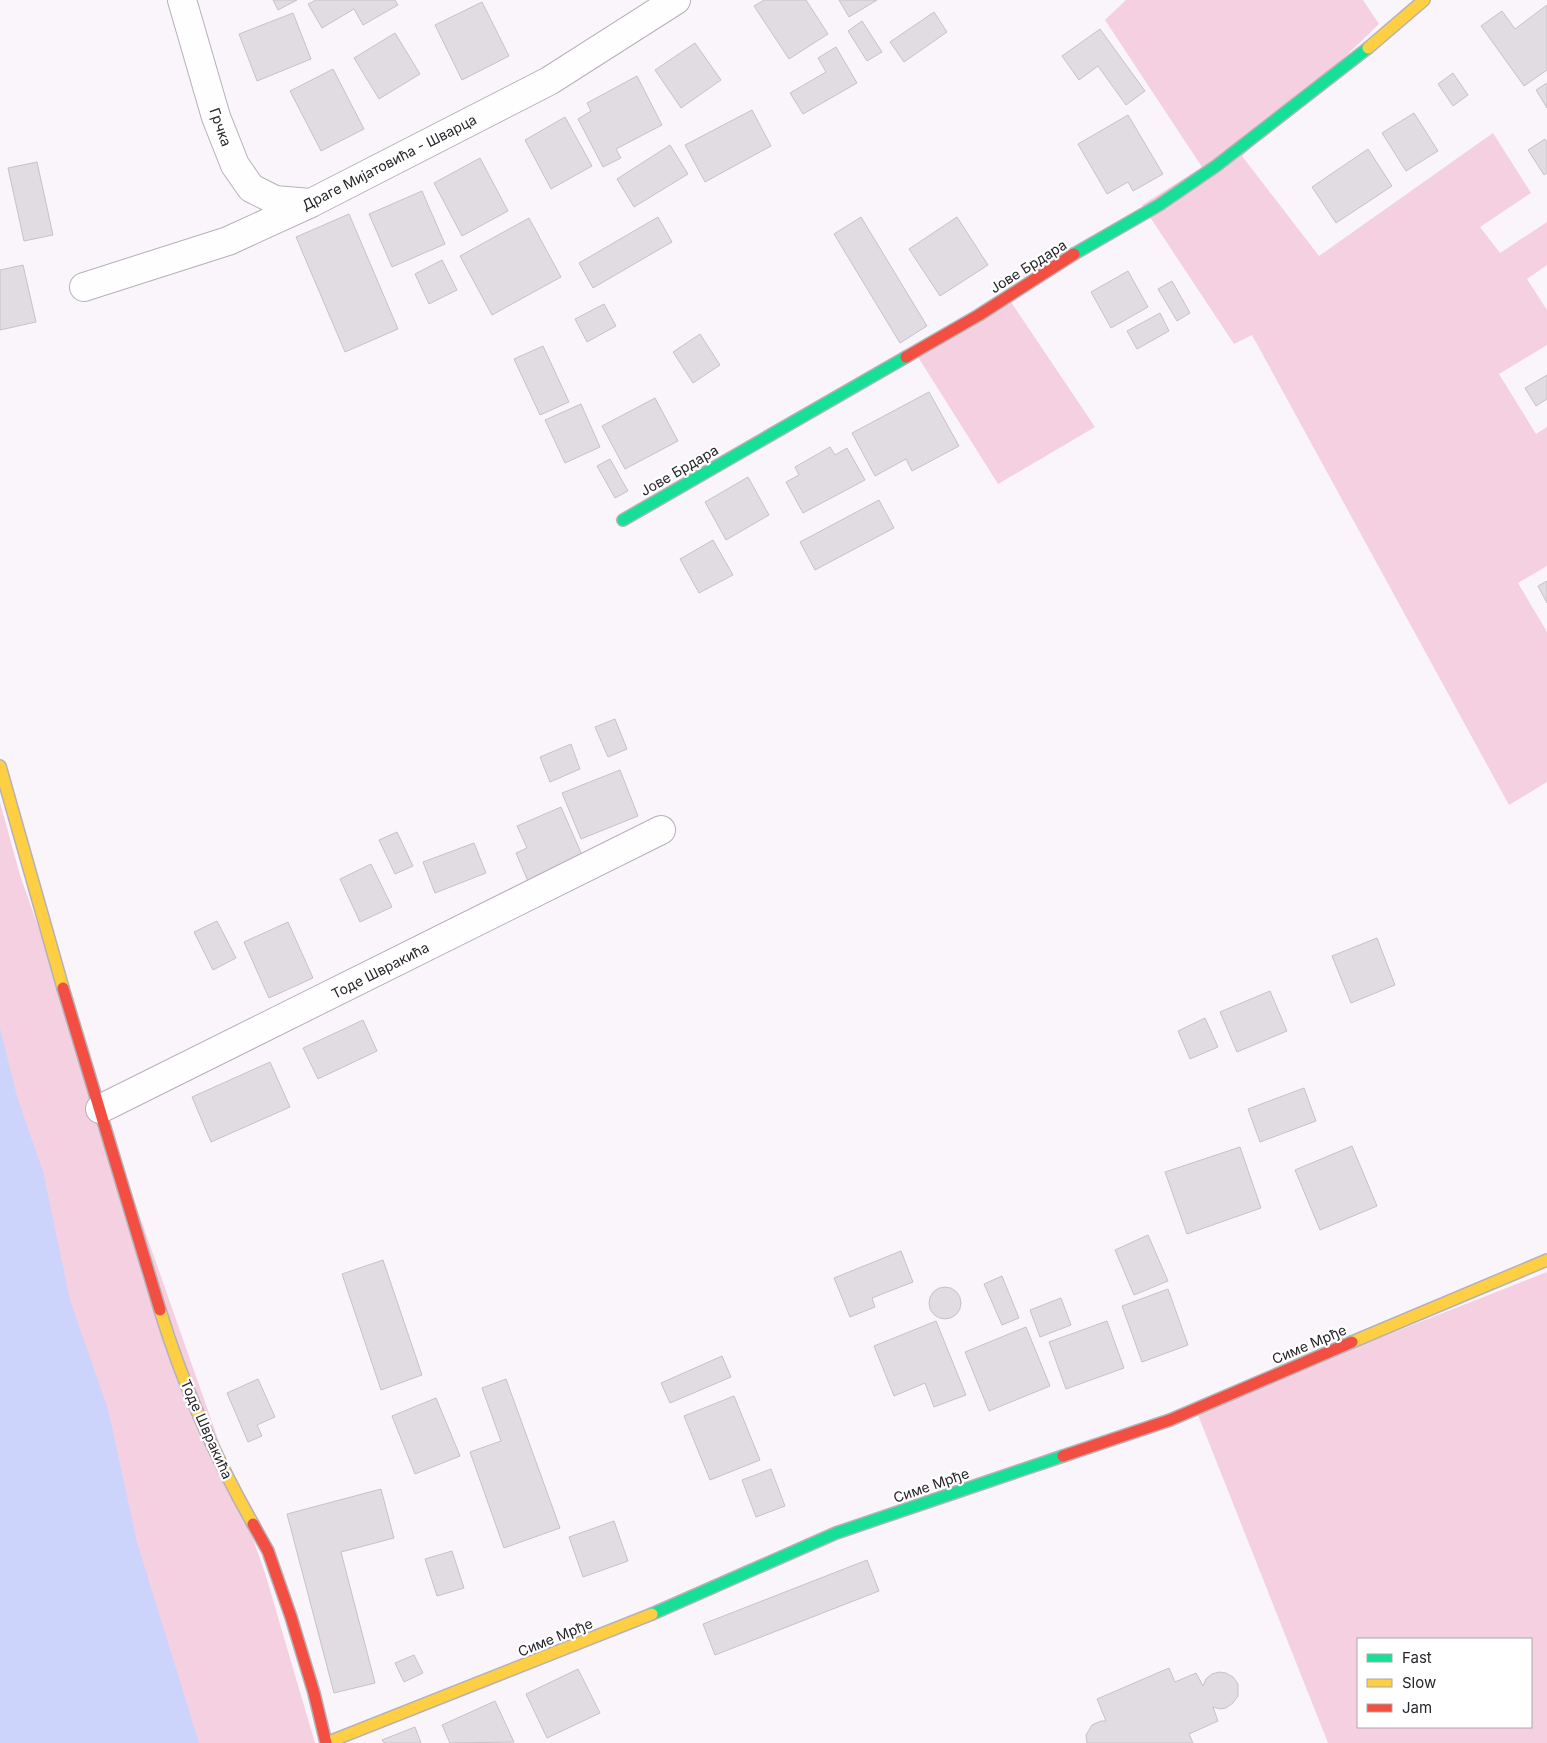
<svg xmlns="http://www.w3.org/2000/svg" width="1547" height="1743" font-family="Inter,sans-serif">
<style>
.green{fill:#f5d0e0;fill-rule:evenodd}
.water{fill:#ccd4fc}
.building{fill:#e0dce1;stroke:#c6c2c7}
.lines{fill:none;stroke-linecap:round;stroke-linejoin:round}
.street-casing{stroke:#b5b1b7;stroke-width:30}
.fast-casing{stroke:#b5b1b7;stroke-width:14}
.slow-casing{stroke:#b5b1b7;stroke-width:14}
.jam-casing{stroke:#b5b1b7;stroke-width:14}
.street{stroke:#fefefe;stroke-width:28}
.fast{stroke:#16e098;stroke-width:11}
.slow{stroke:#ffcf43;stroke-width:11}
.jam{stroke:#f24e42;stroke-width:11}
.labels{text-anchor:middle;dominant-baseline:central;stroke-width:4.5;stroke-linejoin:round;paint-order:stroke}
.street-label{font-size:14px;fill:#28252a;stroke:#fff}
</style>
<rect width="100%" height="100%" fill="#f9f5fb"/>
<path class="green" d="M 1126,0 L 1363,0 L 1379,24 L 1242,156 L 1319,256 L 1493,133 L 1531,193 L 1480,227 L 1500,253 L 1547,222 L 1547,265 L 1527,279 L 1547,310 L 1547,345 L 1499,374 L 1536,434 L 1547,427 L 1547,566 L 1518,583 L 1547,632 L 1547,782 L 1509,805 L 1252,335 L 1234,344 L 1142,205 L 1202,167 L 1105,20 Z
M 1011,302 L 1095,427 L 998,484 L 918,357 Z
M 0,802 L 20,875 L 265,1573 L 315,1743 L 193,1743 L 0,1080 Z
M 1547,1272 L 1547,1743 L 1328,1743 L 1196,1410 ZM 1358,1639 L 1531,1639 L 1531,1727 L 1358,1727 Z"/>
<path class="water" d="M 0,1028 L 18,1100 L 43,1171 L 70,1300 L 108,1409 L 137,1542 L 199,1743 L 0,1743 Z"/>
<path class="building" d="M 273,0 L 297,0 L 278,10 Z
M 316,0 L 395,0 L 398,5 L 363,25 L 354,9 L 322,28 L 308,4 Z
M 764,0 L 806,0 L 828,34 L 789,59 L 754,6 Z
M 839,0 L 877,0 L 849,17 Z
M 482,2 L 509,56 L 462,80 L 435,25 Z
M 1547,5 L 1547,70 L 1524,86 L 1481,26 L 1502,11 L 1515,29 Z
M 934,12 L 947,32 L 904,62 L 890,42 Z
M 293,13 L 311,59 L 257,81 L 239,34 Z
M 862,21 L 882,52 L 867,61 L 848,31 Z
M 1100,29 L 1145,91 L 1126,105 L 1098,66 L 1079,80 L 1062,56 Z
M 395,33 L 420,74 L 379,99 L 354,58 Z
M 695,43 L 721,80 L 681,108 L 655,70 Z
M 836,47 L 857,83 L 803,114 L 790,93 L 826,72 L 818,58 Z
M 333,69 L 364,129 L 321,151 L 290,91 Z
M 1453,73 L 1468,95 L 1453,106 L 1438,84 Z
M 637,76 L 662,125 L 616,149 L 621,158 L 603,167 L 578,119 L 591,111 L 587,103 Z
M 1547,83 L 1547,108 L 1536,90 Z
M 752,110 L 771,146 L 705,182 L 685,145 Z
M 1414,113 L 1438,151 L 1406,171 L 1382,133 Z
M 1128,115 L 1163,174 L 1133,191 L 1128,182 L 1107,194 L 1078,144 Z
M 565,117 L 592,166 L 551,189 L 525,140 Z
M 1545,139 L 1547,142 L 1547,173 L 1544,175 L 1528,150 Z
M 670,145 L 688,174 L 634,207 L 617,179 Z
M 1368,149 L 1392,186 L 1336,223 L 1312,187 Z
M 480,158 L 508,211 L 462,236 L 434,183 Z
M 37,162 L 53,235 L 24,241 L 8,168 Z
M 422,191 L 445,244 L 392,267 L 369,214 Z
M 349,214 L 398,329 L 345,352 L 296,237 Z
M 658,217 L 672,242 L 593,288 L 579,263 Z
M 861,217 L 927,326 L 900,343 L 834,234 Z
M 957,217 L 988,265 L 940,296 L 909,249 Z
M 529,218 L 561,277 L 492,315 L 460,256 Z
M 442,260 L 457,290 L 429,304 L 415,274 Z
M 23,265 L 36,322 L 0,330 L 0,270 Z
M 1128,271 L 1148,307 L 1111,328 L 1091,292 Z
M 1172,281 L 1190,313 L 1177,321 L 1158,289 Z
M 604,304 L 616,326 L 587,342 L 575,319 Z
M 1160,313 L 1169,331 L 1137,349 L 1127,331 Z
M 700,334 L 720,365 L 693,383 L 673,352 Z
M 543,346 L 569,402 L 540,415 L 514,359 Z
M 1547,375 L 1547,399 L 1536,406 L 1525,388 Z
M 929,392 L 959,446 L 912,471 L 906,459 L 875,476 L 852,433 Z
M 655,398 L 678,441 L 625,469 L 602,426 Z
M 581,404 L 600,447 L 565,463 L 545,420 Z
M 830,447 L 835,455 L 847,448 L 865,480 L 803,513 L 786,482 L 799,475 L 795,467 Z
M 610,459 L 628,491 L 615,498 L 597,466 Z
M 748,477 L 769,515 L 726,540 L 705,502 Z
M 879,500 L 894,528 L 815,570 L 800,542 Z
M 713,540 L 733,575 L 699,593 L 680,559 Z
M 1547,581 L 1547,603 L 1538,586 Z
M 615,719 L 627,749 L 608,757 L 595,727 Z
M 571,744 L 580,769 L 550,782 L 540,757 Z
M 620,770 L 638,816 L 581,839 L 562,793 Z
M 561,807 L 585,862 L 530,886 L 516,853 L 527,848 L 517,826 Z
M 397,832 L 413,866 L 395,874 L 379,840 Z
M 474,843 L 486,873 L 435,893 L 423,862 Z
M 371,864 L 392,907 L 360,922 L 340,879 Z
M 217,921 L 236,958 L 213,970 L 194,932 Z
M 288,922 L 313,978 L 269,998 L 244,942 Z
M 1377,938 L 1395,985 L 1351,1003 L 1332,956 Z
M 1270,991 L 1287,1031 L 1237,1052 L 1220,1012 Z
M 1205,1018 L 1218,1047 L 1190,1059 L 1178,1031 Z
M 363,1020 L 377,1051 L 318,1079 L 303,1048 Z
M 270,1062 L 290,1107 L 211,1142 L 192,1097 Z
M 1304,1088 L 1316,1121 L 1260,1142 L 1248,1109 Z
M 1352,1146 L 1377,1206 L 1320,1230 L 1295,1170 Z
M 1240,1147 L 1261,1208 L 1187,1234 L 1165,1172 Z
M 1148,1235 L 1168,1281 L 1134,1295 L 1115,1250 Z
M 901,1251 L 913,1282 L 872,1298 L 875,1307 L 850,1317 L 834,1278 Z
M 383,1260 L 422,1375 L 381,1390 L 342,1274 Z
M 1002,1276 L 1019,1318 L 1002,1325 L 984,1284 Z
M929 1303a16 16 0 1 1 32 0a16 16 0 1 1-32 0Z
M 1168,1289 L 1188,1345 L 1142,1362 L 1122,1306 Z
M 1061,1298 L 1071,1325 L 1040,1337 L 1030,1310 Z
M 936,1321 L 966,1395 L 934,1407 L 925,1383 L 894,1396 L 874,1346 Z
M 1107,1321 L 1124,1368 L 1066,1389 L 1049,1342 Z
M 1026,1327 L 1050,1386 L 989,1411 L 965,1352 Z
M 722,1356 L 731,1377 L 670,1403 L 661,1383 Z
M 258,1379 L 275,1417 L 257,1425 L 262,1436 L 248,1442 L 227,1393 Z
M 506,1379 L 560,1528 L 504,1548 L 470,1452 L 501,1441 L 482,1388 Z
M 734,1396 L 760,1460 L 710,1480 L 684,1416 Z
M 436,1398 L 460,1456 L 415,1474 L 392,1416 Z
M 771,1469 L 785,1506 L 756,1517 L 742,1480 Z
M 381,1489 L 394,1538 L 341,1552 L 375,1683 L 334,1693 L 287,1514 Z
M 614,1521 L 628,1561 L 583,1577 L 569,1537 Z
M 452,1551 L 464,1588 L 437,1596 L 425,1559 Z
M 867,1560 L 879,1591 L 715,1655 L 703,1624 Z
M 414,1655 L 423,1673 L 404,1682 L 395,1663 Z
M 1169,1668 L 1175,1682 L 1196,1673 L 1203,1686 L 1206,1679 L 1212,1674 L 1219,1672 L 1226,1673 L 1233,1677 L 1238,1684 L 1238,1696 L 1233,1703 L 1226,1708 L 1220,1709 L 1213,1707 L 1218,1721 L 1189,1734 L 1193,1743 L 1087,1743 L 1086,1735 L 1092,1725 L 1101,1721 L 1106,1721 L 1097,1699 Z
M 578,1669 L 600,1713 L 547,1738 L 526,1694 Z
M 495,1701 L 514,1742 L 450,1743 L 442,1725 Z
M 415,1727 L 421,1743 L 384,1743 L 382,1740 Z"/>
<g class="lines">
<g class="street-casing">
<path id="street" d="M 182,0 L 216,117 L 235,165 L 251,188 L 275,200 L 310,203
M 84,287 L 228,241 L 311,203 L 549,81 L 676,0
M 100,1109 L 661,830"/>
</g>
<g class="fast-casing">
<path id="fast" d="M 1074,254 L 1159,205 L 1216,166 L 1368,48
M 623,520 L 906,357
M 652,1614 L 836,1533 L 1063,1456"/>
</g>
<g class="slow-casing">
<path id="slow" d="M 1368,48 L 1424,0
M 0,766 L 63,988
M 160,1310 C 183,1385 215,1457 253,1524
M 1352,1342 L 1547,1260
M 326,1743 L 652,1614"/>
</g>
<g class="jam-casing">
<path id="jam" d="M 906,357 L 979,315 L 1074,254
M 63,988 L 160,1310
M 1063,1456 L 1170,1420 L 1352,1342
M 253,1524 L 268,1551 L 291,1617 L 314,1693 L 326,1743"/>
</g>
<use href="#street" class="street"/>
<use href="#fast" class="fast"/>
<use href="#slow" class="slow"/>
<use href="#jam" class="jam"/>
</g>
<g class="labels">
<g class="street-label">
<text transform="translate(221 127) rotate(71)">Грчка</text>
<text transform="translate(389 162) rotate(-27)">Драге Мијатовића - Шварца</text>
<text transform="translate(1028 266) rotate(-32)">Јове Брдара</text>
<text transform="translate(679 470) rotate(-30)">Јове Брдара</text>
<text transform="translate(380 970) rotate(-27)">Тоде Швракића</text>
<text transform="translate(1309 1344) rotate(-23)">Симе Мрђе</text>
<text transform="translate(207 1429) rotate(66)">Тоде Швракића</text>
<text transform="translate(931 1485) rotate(-19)">Симе Мрђе</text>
<text transform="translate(555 1637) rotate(-22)">Симе Мрђе</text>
</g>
</g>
<rect x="1357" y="1638" width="175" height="90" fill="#ffffff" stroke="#a9a8aa"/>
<rect x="1367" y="1654" width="25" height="8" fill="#16e098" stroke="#a9a8aa"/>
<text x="1402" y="1663" font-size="15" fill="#28252a">Fast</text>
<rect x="1367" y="1679" width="25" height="8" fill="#ffcf43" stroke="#a9a8aa"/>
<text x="1402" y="1688" font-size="15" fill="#28252a">Slow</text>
<rect x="1367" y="1704" width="25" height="8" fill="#f24e42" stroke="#a9a8aa"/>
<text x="1402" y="1713" font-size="15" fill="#28252a">Jam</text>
</svg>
